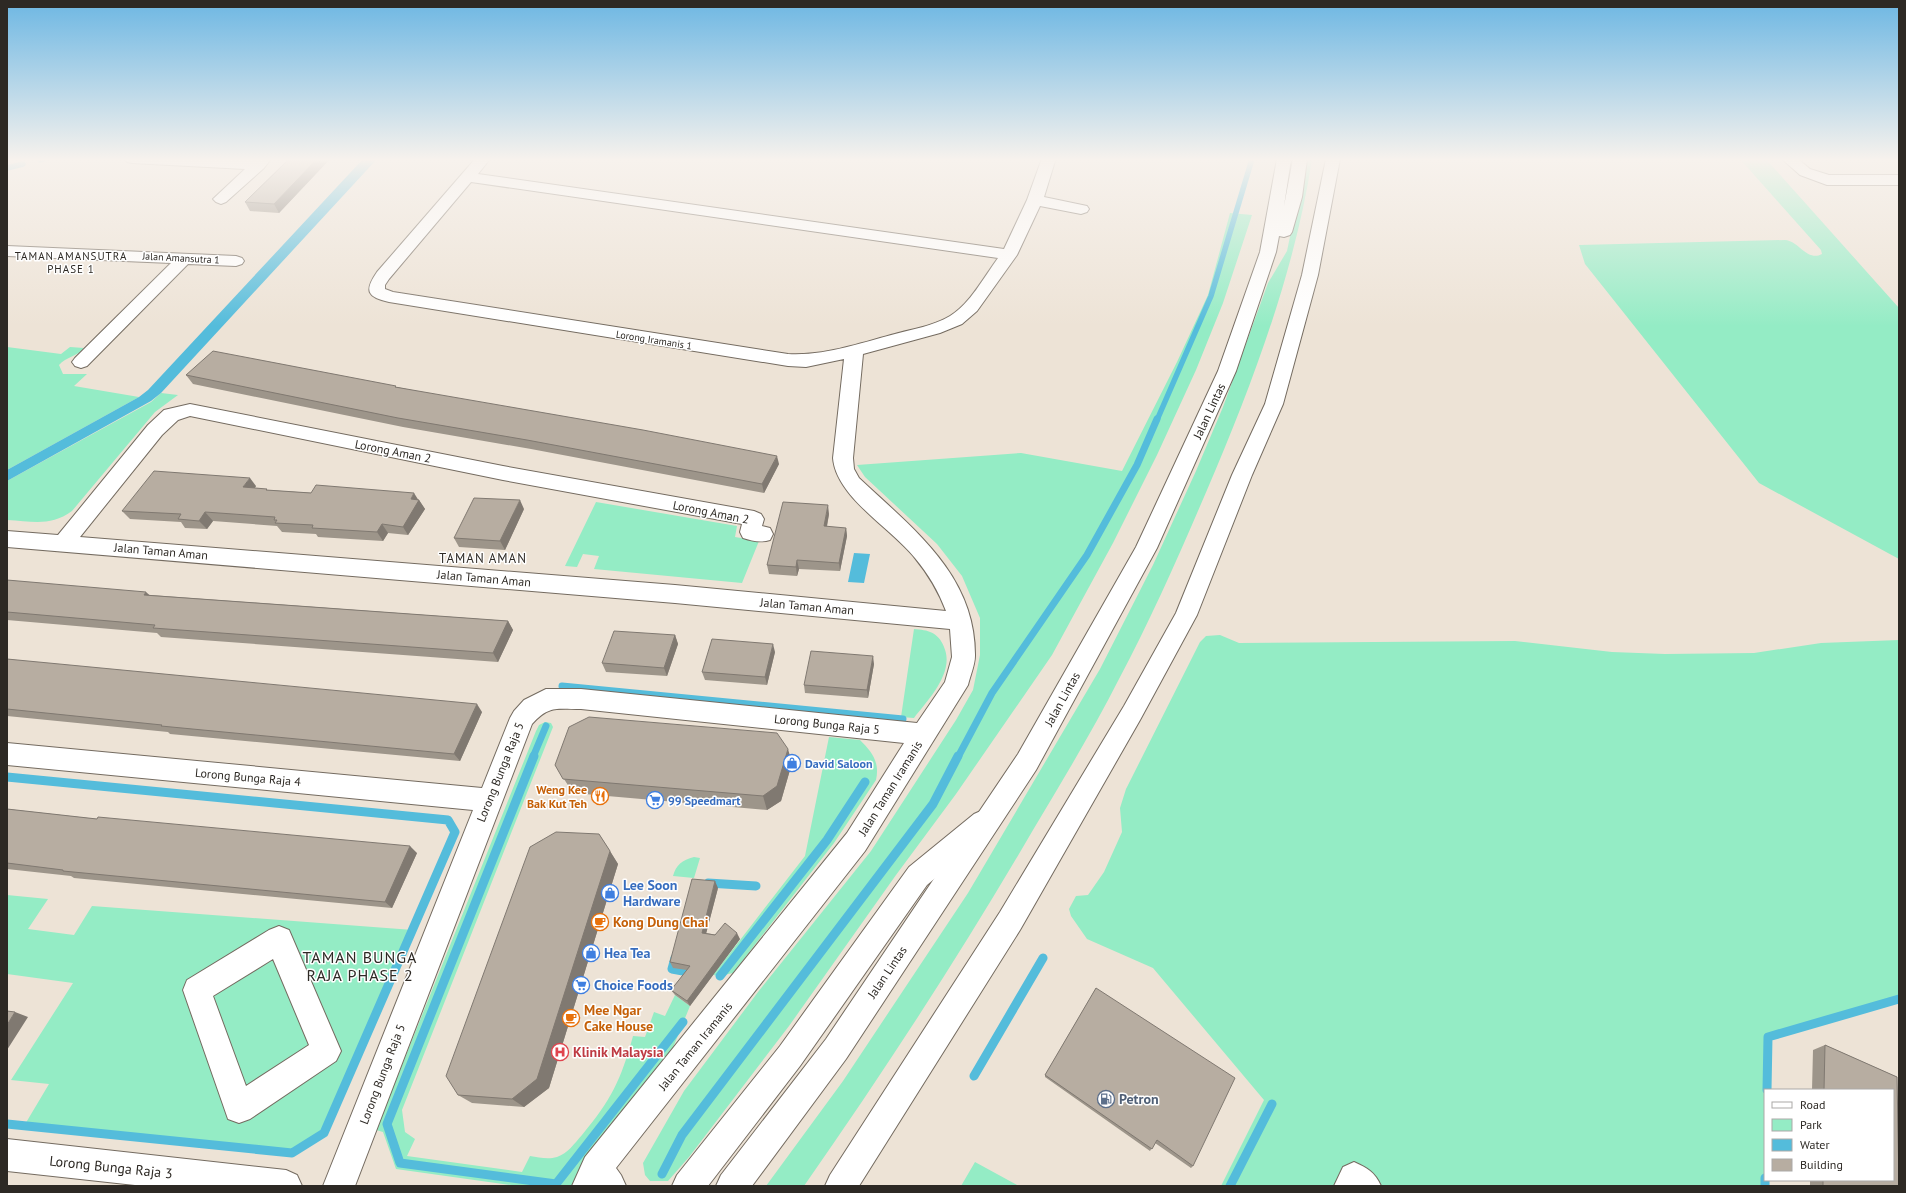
<svg xmlns="http://www.w3.org/2000/svg" width="1906" height="1193" font-family="'PT Sans',sans-serif">
<style>
.green{fill:#94ecc5}
.water{fill:#54bcdb}
.lines{fill:none;stroke-linecap:round;stroke-linejoin:round}
.stream-far2{stroke:#54bcdb;stroke-width:5.5}
.stream-far1{stroke:#54bcdb;stroke-width:7}
.stream{stroke:#54bcdb;stroke-width:9}
.minor-casing{stroke:#746b60;stroke-width:2}
.highway-casing{stroke:#746b60;stroke-width:2}
.minor{fill:#fff;fill-rule:evenodd}
.highway{fill:#fff;fill-rule:evenodd}
.wall{fill:#9d958a}
.shaded-wall{fill:#807971}
.building{fill:#b7ada1;stroke:#807971}
.labels{text-anchor:middle;dominant-baseline:central;stroke-width:3;stroke-linejoin:round;paint-order:stroke}
.far-street-label{font-size:10px;fill:#2d2924;stroke:#fff}
.far-neighbourhood-label{font-size:11px;letter-spacing:1px;fill:#2d2924;stroke:#fff}
.street-label{font-size:12px;fill:#2d2924;stroke:#fff}
.shop-label{font-size:12px;font-weight:bold;fill:#366cbe;stroke:#fff;text-anchor:start}
.food-label{font-size:12px;font-weight:bold;fill:#c56008;stroke:#fff;text-anchor:end}
.neighbourhood-label{font-size:13px;letter-spacing:1px;fill:#2d2924;stroke:#fff}
.near-shop-label{font-size:14px;font-weight:bold;fill:#366cbe;stroke:#fff;text-anchor:start}
.near-food-label{font-size:14px;font-weight:bold;fill:#c56008;stroke:#fff;text-anchor:start}
.near-health-label{font-size:14px;font-weight:bold;fill:#be3a42;stroke:#fff;text-anchor:start}
.near-service-label{font-size:14px;font-weight:bold;fill:#4e5e75;stroke:#fff;text-anchor:start}
.near-street-label{font-size:14px;fill:#2d2924;stroke:#fff}
.near-neighbourhood-label{font-size:16px;letter-spacing:1px;fill:#2d2924;stroke:#fff}
</style>
<rect width="100%" height="100%" fill="#ede3d6"/>
<path class="green" d="M 1306,159 L 1312,159 C 1295,271 1252,385 1207,490 C 1180,553 1152,617 1119,679 C 1093,730 1063,780 1033,830 C 962,952 885,1070 804,1186 L 766,1186 L 843,1081 L 968,893 L 1100,669 L 1153,565 L 1196,471 L 1223,407 L 1268,283 L 1287,251 Z
M 1740,159 L 1766,159 L 1899,308 L 1899,559 L 1759,483 L 1585,264 L 1579,245 L 1785,240 C 1799,241 1807,262 1822,254 L 1821,250 Z
M 1230,213 L 1252,215 L 1223,303 L 1196,370 L 1157,455 L 1113,543 L 1052,655 L 956,794 L 896,875 L 789,1026 L 689,1157 L 668,1181 L 650,1181 L 645,1175 L 643,1163 L 684,1091 L 758,992 L 871,851 L 956,720 L 973,690 L 980,655 L 980,618 L 962,576 L 937,544 L 865,477 L 857,465 L 1021,453 L 1122,471 L 1177,362 L 1208,295 Z
M 7,347 L 61,354 L 70,347 L 84,348 C 78,356 66,357 59,365 L 63,374 L 87,374 L 74,386 L 139,397 L 7,470 Z
M 161,393 L 178,395 L 155,412 L 72,511 C 50,527 32,521 7,520 L 7,481 L 151,402 Z
M 596,502 L 737,526 L 735,537 L 759,541 L 742,583 L 594,569 L 599,556 L 583,554 L 577,567 L 565,566 Z
M 914,629 C 928,630 938,632 944,647 C 955,672 929,699 914,718 L 901,717 Z
M 1220,635 L 1239,643 L 1515,641 L 1612,652 L 1665,654 L 1754,653 L 1821,643 L 1899,640 L 1899,999 L 1768,1038 L 1767,1090 L 1765,1090 L 1765,1186 L 1221,1186 L 1264,1100 L 1153,968 L 1087,939 L 1071,916 L 1069,909 L 1076,896 L 1088,895 L 1104,872 L 1122,832 L 1120,808 L 1126,789 L 1200,642 L 1206,636 Z
M 545,722 L 551,723 L 553,727 L 551,732 L 402,1110 L 405,1132 L 415,1139 L 407,1156 L 522,1172 L 530,1156 C 539,1157 547,1160 557,1157 C 568,1153 574,1144 582,1135 C 611,1100 621,1080 633,1036 L 645,1037 L 654,1012 L 665,1016 L 675,995 L 690,1006 L 672,1050 L 573,1186 L 518,1186 L 396,1169 L 383,1132 L 376,1130 L 536,731 L 539,725 Z
M 829,737 L 860,740 C 872,752 880,762 876,780 L 834,843 L 733,973 L 720,976 L 713,975 L 805,856 Z
M 694,857 L 700,858 L 694,878 L 673,876 C 676,865 682,860 694,857 Z
M 7,895 L 48,899 L 28,929 L 74,935 L 92,906 L 413,930 L 324,1133 L 292,1153 L 24,1126 L 49,1084 L 11,1080 L 73,983 L 7,974 Z
M 975,1162 L 1019,1186 L 961,1186 Z"/>
<path class="water" d="M 363,159 L 377,159 L 161,393 L 151,401 L 7,481 L 7,470 L 139,397 L 148,390 Z
M 854,553 L 870,554 L 864,583 L 848,582 Z"/>
<g class="lines">
<path class="stream-far2" d="M 40,160 L 44,159
M 7,168 L 23,164
M 1157,420 L 1211,296 L 1252,159"/>
<path class="stream-far1" d="M 562,686 L 903,719
M 533,757 L 546,726
M 958,757 L 992,693 L 1087,555 L 1137,465 L 1157,419"/>
<path class="stream" d="M 534,756 L 387,1124 L 400,1163 L 556,1184 L 683,1022
M 7,777 L 448,820 L 455,832 L 324,1133 L 292,1153 L 7,1124
M 708,883 L 756,886
M 675,958 L 672,969 L 694,973
M 720,976 L 827,840 L 865,782
M 974,1076 L 1043,958
M 1767,1090 L 1768,1037 L 1899,999
M 662,1174 L 682,1135 L 933,804 L 958,756
M 1765,1178 L 1765,1186
M 1230,1186 L 1272,1104"/>
<g class="minor-casing">
<path id="minor" d="M 125,159 L 254,160 L 256,159 L 271,159 L 264,168 L 226,202 L 221,204 L 216,202 L 213,199 L 245,169 L 132,163 L 127,162 Z
M 475,159 L 490,159 L 478,174 L 1004,249 L 1027,200 L 1041,161 L 1040,159 L 1054,159 L 1055,161 L 1044,197 L 1087,206 L 1089,209 L 1087,212 L 1081,214 L 1040,206 L 1017,255 L 977,311 L 962,324 L 940,333 L 863,354 L 853,458 L 854,469 L 859,478 C 912,528 976,575 975,656 C 975,665 970,676 968,685 L 865,851 L 616,1168 L 621,1175 L 626,1186 L 572,1186 L 585,1157 L 847,833 L 904,743 L 581,709 C 557,709 549,705 532,724 L 355,1186 L 323,1186 L 473,810 L 7,765 L 7,743 L 482,788 L 510,718 L 514,711 L 524,700 L 546,689 L 581,689 L 917,723 L 945,682 L 952,657 L 950,629 L 675,603 L 7,547 L 7,531 L 58,535 L 148,425 L 164,410 L 190,404 L 503,466 L 754,511 L 761,514 L 764,519 L 762,526 L 770,528 L 773,534 L 770,540 C 761,543 752,541 743,538 L 740,532 L 742,524 L 503,480 L 190,416 L 178,420 L 162,435 L 80,537 L 675,585 L 946,611 C 938,590 929,575 915,558 C 891,528 836,497 833,458 L 844,359 L 806,367 L 788,366 L 389,302 C 367,297 364,291 377,272 ZM 471,182 L 998,258 C 984,277 970,304 950,316 C 933,326 913,329 895,334 C 860,343 825,356 788,354 L 393,292 L 385,289 L 385,285 L 389,279 Z
M 1782,159 L 1798,159 L 1810,169 L 1829,175 L 1899,175 L 1899,185 L 1827,185 L 1800,175 Z
M 7,246 L 236,256 L 242,258 L 244,261 L 242,264 L 236,266 L 188,264 L 87,366 L 81,368 L 75,366 L 72,362 L 75,358 L 171,263 L 7,256 Z
M 983,810 L 992,814 L 996,822 L 992,830 L 927,885 L 800,1066 L 708,1186 L 672,1186 L 677,1175 L 780,1046 L 909,867 L 974,814 Z
M 279,926 L 289,930 L 341,1051 L 336,1061 L 250,1119 L 239,1123 L 228,1119 L 183,990 L 187,980 L 269,930 ZM 273,959 L 309,1045 L 246,1086 L 213,996 Z
M 7,1139 L 286,1170 L 297,1175 L 302,1186 L 144,1186 L 7,1171 Z
M 1354,1162 C 1367,1168 1375,1172 1381,1186 L 1334,1186 L 1343,1167 Z"/>
</g>
<g class="highway-casing">
<path id="highway" d="M 1277,159 L 1291,159 L 1284,206 L 1293,159 L 1307,159 L 1302,197 L 1292,232 L 1290,235 L 1284,237 L 1279,236 L 1276,252 L 1236,371 L 1157,548 L 1036,770 L 846,1059 L 752,1186 L 716,1186 L 721,1175 L 826,1039 L 1018,754 L 1136,547 L 1218,371 L 1260,252 Z
M 1326,159 L 1340,159 L 1318,275 L 1283,404 L 1252,475 L 1197,615 L 1140,720 L 1020,930 L 859,1186 L 825,1186 L 830,1175 L 1000,912 L 1124,706 L 1176,613 L 1232,475 L 1265,404 L 1302,275 Z"/>
</g>
<use href="#minor" class="minor"/>
<use href="#highway" class="highway"/>
</g>
<path class="wall" d="M 289,159 L 330,159 L 279,213 L 250,211 L 245,202 Z
M 186,375 L 397,387 L 779,464 L 764,493 L 531,449 L 403,427 L 193,384 Z
M 256,486 L 255,488 L 268,490 L 419,500 L 425,509 L 408,535 L 388,533 L 383,541 L 318,537 L 316,534 L 282,532 L 277,526 L 213,521 L 207,529 L 185,528 L 181,522 L 130,519 L 122,511 Z
M 524,509 L 505,550 L 459,547 L 454,538 Z
M 829,514 L 827,527 L 846,528 L 847,536 L 840,571 L 799,569 L 797,576 L 769,574 L 767,565 Z
M 7,580 L 150,595 L 508,621 L 513,630 L 498,662 L 161,637 L 157,633 L 7,620 Z
M 675,635 L 678,644 L 667,676 L 606,672 L 602,663 Z
M 775,652 L 767,685 L 705,680 L 702,672 Z
M 7,659 L 482,712 L 460,761 L 170,734 L 168,732 L 7,716 Z
M 874,664 L 868,698 L 805,693 L 804,685 Z
M 792,763 L 781,801 L 767,810 L 573,793 L 555,765 Z
M 7,809 L 97,819 L 417,853 L 392,908 L 74,878 L 71,876 L 7,869 Z
M 599,834 L 618,864 L 549,1088 L 524,1107 L 472,1103 L 458,1095 Z
M 718,888 L 706,933 L 740,939 L 690,1006 L 675,995 L 671,990 L 687,970 L 673,968 L 670,962 Z
M 1096,988 L 1193,1166 L 1191,1168 L 1155,1143 L 1150,1151 L 1045,1077 L 1045,1075 Z
M 1825,1045 L 1897,1077 L 1899,1186 L 1810,1186 L 1810,1180 L 1893,1180 L 1893,1090 L 1812,1090 L 1813,1050 Z"/>
<path class="shaded-wall" d="M 317,159 L 330,159 L 279,213 L 274,204 Z
M 777,456 L 779,464 L 764,493 L 762,484 Z
M 250,478 L 256,486 L 249,496 L 243,487 Z
M 414,493 L 419,501 L 419,500 L 425,509 L 408,535 L 403,527 L 411,499 Z
M 520,500 L 524,509 L 505,550 L 500,541 Z
M 828,505 L 829,514 L 825,535 L 824,526 Z
M 205,512 L 213,521 L 207,529 L 199,521 Z
M 382,524 L 388,533 L 383,541 L 377,532 Z
M 846,528 L 847,536 L 840,571 L 839,563 Z
M 797,560 L 799,569 L 797,576 L 796,567 Z
M 146,592 L 155,600 L 144,595 Z
M 508,621 L 513,630 L 498,662 L 493,653 Z
M 675,635 L 678,644 L 667,676 L 664,668 Z
M 773,644 L 775,652 L 767,685 L 765,677 Z
M 873,656 L 874,664 L 868,698 L 867,690 Z
M 477,704 L 482,712 L 460,761 L 454,754 Z
M 788,749 L 792,763 L 781,801 L 767,810 L 763,796 Z
M 410,846 L 417,853 L 392,908 L 385,902 Z
M 610,851 L 618,864 L 549,1088 L 524,1107 L 512,1099 Z
M 715,881 L 718,888 L 705,938 L 702,933 Z
M 737,933 L 740,939 L 690,1006 L 687,1001 Z
M 15,1012 L 28,1017 L 7,1050 L 7,1025 Z"/>
<path class="building" d="M 289,159 L 317,159 L 274,204 L 245,202 Z
M 213,351 L 396,386 L 395,387 L 643,430 L 777,456 L 762,484 L 527,440 L 398,418 L 186,375 Z
M 154,471 L 250,478 L 243,487 L 267,489 L 266,490 L 311,493 L 316,485 L 414,493 L 411,499 L 419,500 L 403,527 L 382,524 L 377,532 L 312,528 L 313,525 L 275,523 L 277,520 L 274,520 L 275,517 L 205,512 L 199,521 L 178,519 L 181,514 L 122,511 Z
M 474,498 L 520,500 L 500,541 L 454,538 Z
M 783,502 L 828,505 L 824,526 L 846,528 L 839,563 L 797,560 L 796,567 L 767,565 Z
M 7,580 L 146,592 L 144,595 L 508,621 L 493,653 L 153,628 L 155,625 L 7,612 Z
M 614,631 L 675,635 L 664,668 L 602,663 Z
M 712,639 L 773,644 L 765,677 L 702,672 Z
M 811,651 L 873,656 L 867,690 L 804,685 Z
M 7,659 L 477,704 L 454,754 L 161,726 L 162,725 L 7,709 Z
M 589,717 L 777,733 L 788,749 L 777,786 L 763,796 L 563,779 L 555,765 L 569,727 Z
M 7,809 L 97,819 L 98,817 L 410,846 L 385,902 L 63,871 L 63,870 L 7,863 Z
M 556,832 L 599,834 L 610,851 L 537,1079 L 512,1099 L 458,1095 L 446,1076 L 530,847 Z
M 692,879 L 715,881 L 702,933 L 715,935 L 725,923 L 737,933 L 687,1001 L 671,990 L 690,966 L 670,962 Z
M 1096,988 L 1235,1078 L 1193,1166 L 1157,1140 L 1152,1149 L 1045,1075 Z
M 7,1011 L 15,1012 L 7,1025 Z
M 1825,1045 L 1897,1077 L 1899,1186 L 1823,1186 L 1823,1180 L 1893,1180 L 1893,1090 L 1824,1090 Z"/>
<linearGradient id="sky" x2="0" y2="1"><stop stop-color="#6db7e3"/><stop offset="0.49" stop-color="#f7f2ed"/><stop offset="1" stop-color="#f7f2ed" stop-opacity="0"/></linearGradient>
<rect width="1906" height="326" fill="url(#sky)"/>
<defs>
<g id="shop-ring" transform="scale(0.9)"><circle r="9.5" fill="#fff" stroke="#3f7fe0" stroke-width="1.5"/><path d="M-5-2.5h2.3a2.7 3.5 0 0 1 5.4 0H5L5.5 6h-11ZM-1.5-2.5h3a1.5 2.3 0 0 0-3 0Z" fill="#3f7fe0"/></g>
<g id="restaurant-ring" transform="scale(0.9)"><circle r="9.5" fill="#fff" stroke="#e8710a" stroke-width="1.5"/><path d="M-5-6h1v4h1v-4h1v4h1v-4h1v5L-1.5 .5V6h-2V.5L-5-1ZM5-6V6H3V1.5H1.5Q1.5-4 5-6Z" fill="#e8710a"/></g>
<g id="supermarket-ring" transform="scale(0.9)"><circle r="9.5" fill="#fff" stroke="#3f7fe0" stroke-width="1.5"/><path d="M-6-5.5h2.5l.6 2H6L4.5 2H-2.5L-4.4-4H-6ZM-1.5 3.2a1.3 1.3 0 1 0 .1 0ZM3 3.2a1.3 1.3 0 1 0 .1 0Z" fill="#3f7fe0"/></g>
<g id="cafe-ring" transform="scale(0.9)"><circle r="9.5" fill="#fff" stroke="#e8710a" stroke-width="1.5"/><path d="M-5.5-4.5H6V0H3Q3 3.5 0 3.5H-2.5Q-5.5 3.5-5.5 0ZM3-3.2v2h1.7v-2ZM-6 4.5H4V6H-6Z" fill="#e8710a"/></g>
<g id="hospital-ring" transform="scale(0.9)"><circle r="9.5" fill="#fff" stroke="#e0444e" stroke-width="1.5"/><path d="M-5-5h3v3.5h4V-5h3V5h-3V1.5h-4V5h-3Z" fill="#e0444e"/></g>
<g id="fuel-ring" transform="scale(0.9)"><circle r="9.5" fill="#fff" stroke="#5c6f8a" stroke-width="1.5"/><path d="M-5.5-6h7V0h2V4h1.3V-2.5L3-4.5l.8-.8L6-3V5H2.5V1h-1V6h-7ZM-4.2-4.7v3.2H.2V-4.7Z" fill="#5c6f8a"/></g>
</defs>
<g fill-rule="evenodd">
<use href="#shop-ring" x="792" y="763"/>
<use href="#restaurant-ring" x="600" y="796"/>
<use href="#supermarket-ring" x="655" y="800"/>
<use href="#shop-ring" x="610" y="893"/>
<use href="#cafe-ring" x="600" y="922"/>
<use href="#shop-ring" x="591" y="953"/>
<use href="#supermarket-ring" x="581" y="985"/>
<use href="#cafe-ring" x="571" y="1018"/>
<use href="#hospital-ring" x="560" y="1052"/>
<use href="#fuel-ring" x="1106" y="1099"/>
</g>
<g class="labels">
<g class="far-street-label">
<text transform="translate(181 258) rotate(3)">Jalan Amansutra 1</text>
<text transform="translate(654 340) rotate(9)">Lorong Iramanis 1</text>
</g>
<g class="far-neighbourhood-label">
<text x="71" y="256">TAMAN AMANSUTRA<tspan x="71" dy="13">PHASE 1</tspan></text>
</g>
<g class="street-label">
<text transform="translate(1209 411) rotate(-65)">Jalan Lintas</text>
<text transform="translate(393 451) rotate(11)">Lorong Aman 2</text>
<text transform="translate(711 512) rotate(11)">Lorong Aman 2</text>
<text transform="translate(161 551) rotate(5)">Jalan Taman Aman</text>
<text transform="translate(484 578) rotate(5)">Jalan Taman Aman</text>
<text transform="translate(807 606) rotate(5)">Jalan Taman Aman</text>
<text transform="translate(1062 699) rotate(-61)">Jalan Lintas</text>
<text transform="translate(827 724) rotate(6)">Lorong Bunga Raja 5</text>
<text transform="translate(500 772) rotate(-68)">Lorong Bunga Raja 5</text>
<text transform="translate(248 777) rotate(5)">Lorong Bunga Raja 4</text>
<text transform="translate(890 788) rotate(-58)">Jalan Taman Iramanis</text>
<text transform="translate(887 972) rotate(-56)">Jalan Lintas</text>
<text transform="translate(695 1046) rotate(-51)">Jalan Taman Iramanis</text>
<text transform="translate(382 1074) rotate(-69)">Lorong Bunga Raja 5</text>
</g>
<g class="shop-label">
<text x="805" y="763">David Saloon</text>
<text x="668" y="800">99 Speedmart</text>
</g>
<g class="food-label">
<text x="587" y="789">Weng Kee<tspan x="587" dy="14">Bak Kut Teh</tspan></text>
</g>
<g class="neighbourhood-label">
<text x="483" y="558">TAMAN AMAN</text>
</g>
<g class="near-shop-label">
<text x="623" y="885">Lee Soon<tspan x="623" dy="16">Hardware</tspan></text>
<text x="604" y="953">Hea Tea</text>
<text x="594" y="985">Choice Foods</text>
</g>
<g class="near-food-label">
<text x="613" y="922">Kong Dung Chai</text>
<text x="584" y="1010">Mee Ngar<tspan x="584" dy="16">Cake House</tspan></text>
</g>
<g class="near-health-label">
<text x="573" y="1052">Klinik Malaysia</text>
</g>
<g class="near-service-label">
<text x="1119" y="1099">Petron</text>
</g>
<g class="near-street-label">
<text transform="translate(111 1167) rotate(6)">Lorong Bunga Raja 3</text>
</g>
<g class="near-neighbourhood-label">
<text x="360" y="957">TAMAN BUNGA<tspan x="360" dy="18">RAJA PHASE 2</tspan></text>
</g>
</g>
<rect width="1906" height="1193" fill="none" stroke="#2d2924" stroke-width="16"/>
<rect x="1764" y="1089" width="130" height="92" fill="#ffffff" stroke="#aba9a7"/>
<rect x="1772" y="1102" width="20" height="6" fill="#ffffff" stroke="#aba9a7"/>
<text x="1800" y="1109" font-size="12" fill="#2d2924">Road</text>
<rect x="1772" y="1119" width="20" height="12" fill="#94ecc5" stroke="#aba9a7"/>
<text x="1800" y="1129" font-size="12" fill="#2d2924">Park</text>
<rect x="1772" y="1139" width="20" height="12" fill="#54bcdb" stroke="#aba9a7"/>
<text x="1800" y="1149" font-size="12" fill="#2d2924">Water</text>
<rect x="1772" y="1159" width="20" height="12" fill="#b7ada1" stroke="#aba9a7"/>
<text x="1800" y="1169" font-size="12" fill="#2d2924">Building</text>
</svg>
